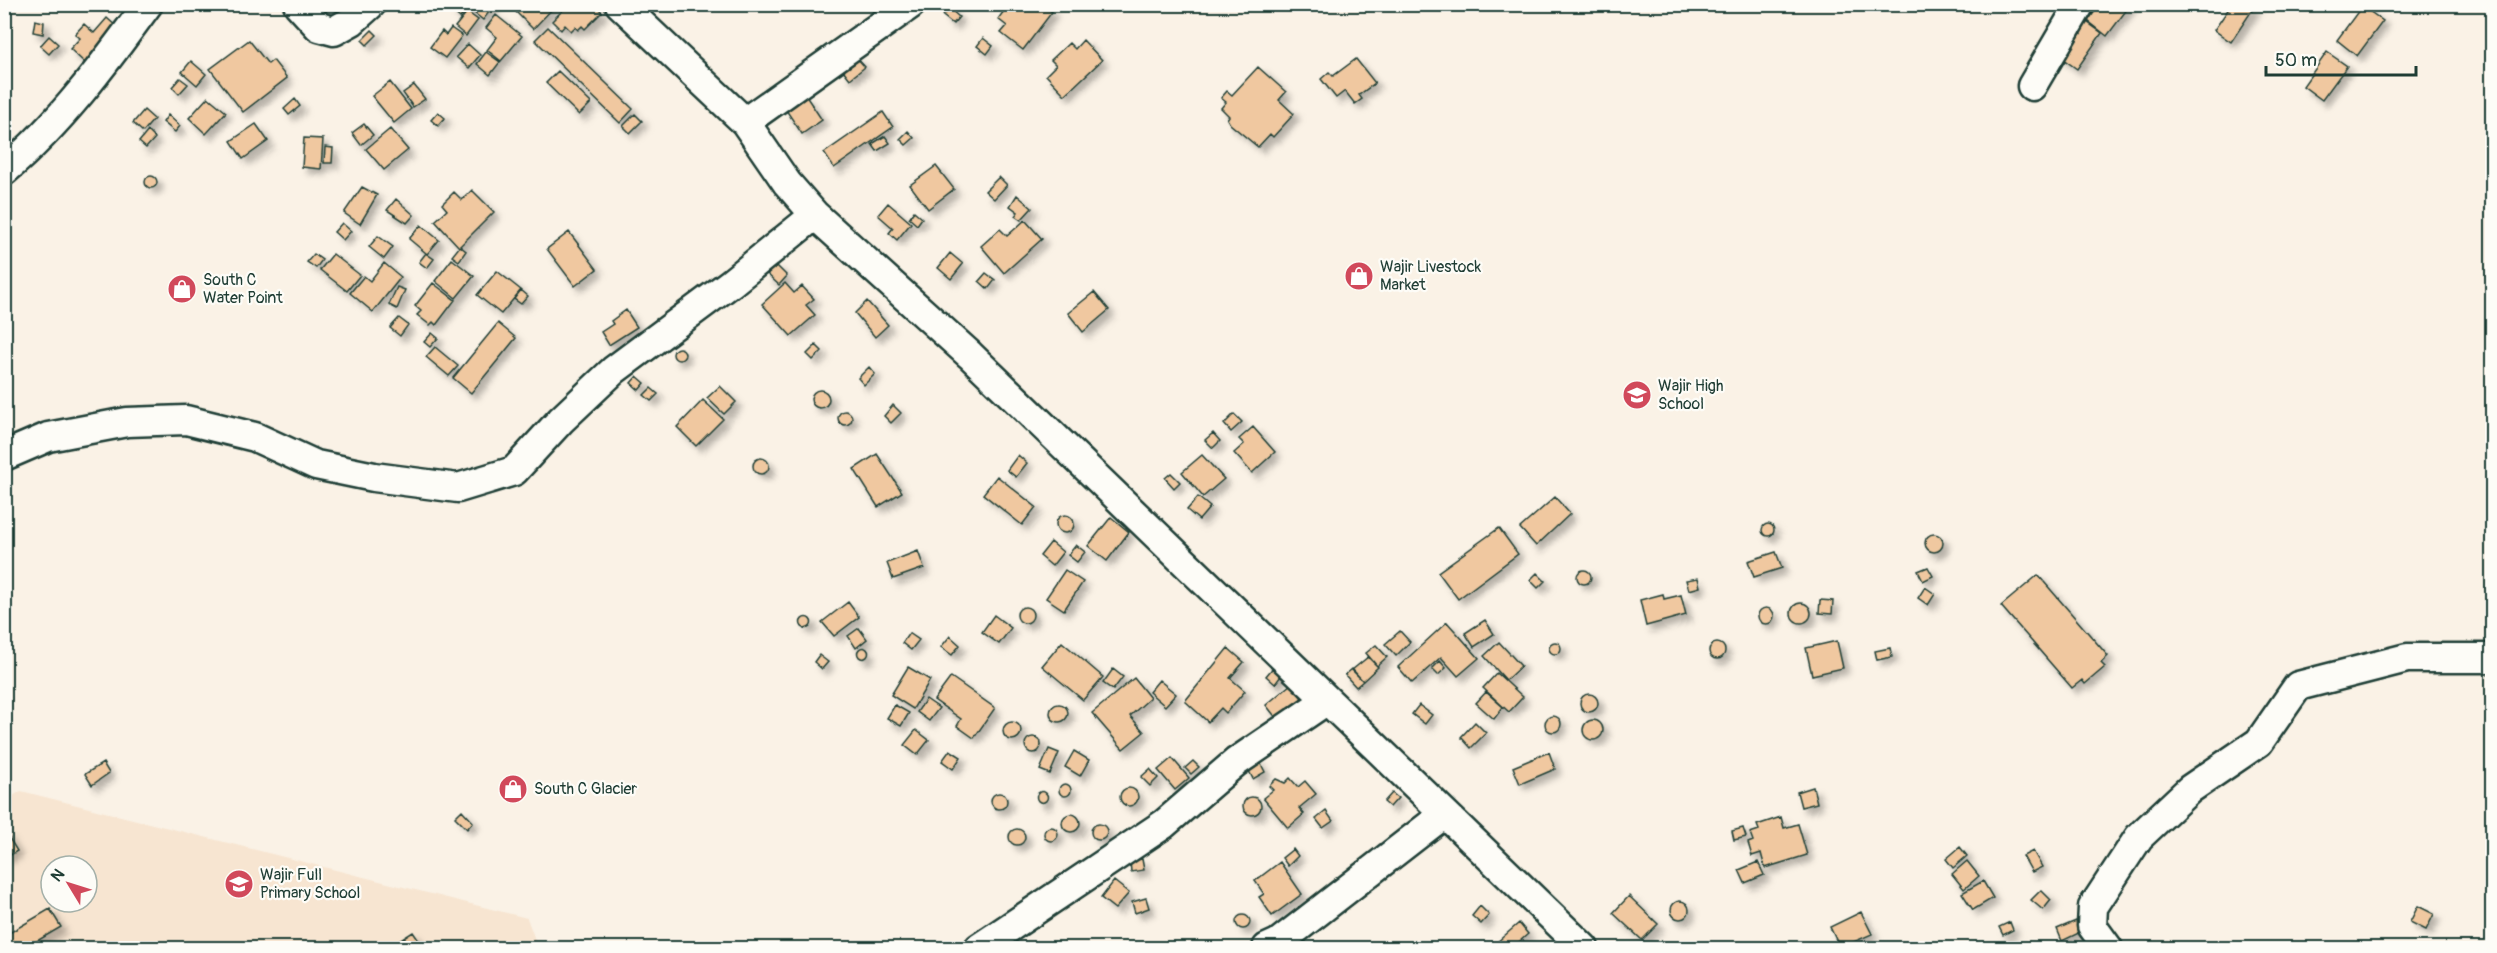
<svg xmlns="http://www.w3.org/2000/svg" width="2497" height="953" font-family="Pangolin,sans-serif">
<style>
.built{fill:#f7e5d1;fill-rule:evenodd}
.building{fill:#f0c8a0;stroke:#1f3d34;stroke-width:1.5;filter:url(#shadow)}
.lines{fill:none;stroke-linecap:round;stroke-linejoin:round}
.minor-casing{stroke:#1f3d34;stroke-width:33}
.minor{stroke:#fdfcf7;stroke-width:28}
.labels{text-anchor:middle;dominant-baseline:central;stroke-width:4.5;stroke-linejoin:round;paint-order:stroke}
.poi-label{font-size:16px;fill:#1f3d34;stroke:#fdfcf7;text-anchor:start}
</style>
<defs>
<filter id="shadow"><feDropShadow dx="5.5" dy="5.5" stdDeviation="3" flood-color="#0004"/></filter>
</defs>
<rect width="100%" height="100%" fill="#faf2e6"/>
<filter id="ink" filterUnits="userSpaceOnUse"><feTurbulence type="fractalNoise" baseFrequency=".0167" numOctaves="2"/><feDisplacementMap in="SourceGraphic" scale="12" xChannelSelector="R" yChannelSelector="G"/><feConvolveMatrix kernelMatrix="1 2 1 2 8 2 1 2 1" color-interpolation-filters="sRGB"/></filter>
<g filter="url(#ink)">
<path class="built" d="M 21,791 L 527,918 L 538,948 L 5,948 L 5,801 ZM 51,866 L 87,866 L 87,902 L 51,902 Z"/>
<path class="building" d="M 457,4 L 489,4 L 493,7 L 483,20 L 468,8 L 460,18 L 452,11 Z
M 523,4 L 557,4 L 533,29 L 516,12 Z
M 569,4 L 594,4 L 602,12 L 585,29 L 582,26 L 578,30 L 575,27 L 571,31 L 565,25 L 561,30 L 552,21 Z
M 1009,4 L 1021,8 L 1024,4 L 1042,4 L 1052,12 L 1023,50 L 1001,33 L 1007,26 L 998,19 Z
M 2100,4 L 2131,4 L 2107,36 L 2088,21 Z
M 2232,4 L 2255,6 L 2231,42 L 2214,30 Z
M 2362,6 L 2383,21 L 2357,56 L 2337,40 Z
M 949,8 L 959,17 L 953,24 L 943,16 Z
M 467,12 L 478,20 L 466,36 L 455,27 Z
M 496,15 L 522,36 L 501,61 L 487,50 L 497,37 L 486,28 Z
M 107,18 L 118,28 L 86,64 L 70,49 L 80,38 L 75,34 L 84,24 L 94,33 Z
M 35,20 L 44,22 L 43,34 L 33,32 Z
M 2084,20 L 2102,33 L 2077,69 L 2059,56 Z
M 548,27 L 633,109 L 620,123 L 535,40 Z
M 451,28 L 462,36 L 445,58 L 430,47 L 442,31 L 446,35 Z
M 372,30 L 377,35 L 367,45 L 362,40 Z
M 49,36 L 58,44 L 49,54 L 40,46 Z
M 983,38 L 993,46 L 987,54 L 977,46 Z
M 249,40 L 268,64 L 273,60 L 287,78 L 243,112 L 210,69 Z
M 1083,40 L 1102,60 L 1065,95 L 1046,75 L 1056,65 L 1051,60 L 1069,43 L 1075,49 Z
M 468,44 L 480,55 L 469,68 L 456,57 Z
M 486,52 L 500,62 L 490,75 L 477,64 Z
M 2327,52 L 2347,66 L 2322,100 L 2303,86 Z
M 857,58 L 865,67 L 850,79 L 843,70 Z
M 1356,59 L 1375,83 L 1359,95 L 1362,99 L 1355,104 L 1345,91 L 1336,98 L 1321,79 L 1329,72 L 1333,76 Z
M 191,61 L 206,74 L 197,85 L 182,72 Z
M 1258,67 L 1286,92 L 1279,100 L 1294,114 L 1273,137 L 1270,134 L 1258,147 L 1230,124 L 1227,119 L 1229,116 L 1221,108 L 1226,102 L 1221,98 L 1227,91 L 1232,95 Z
M 558,71 L 591,103 L 579,115 L 546,83 Z
M 180,78 L 188,84 L 179,94 L 172,87 Z
M 390,82 L 411,109 L 394,123 L 372,96 Z
M 414,85 L 425,99 L 413,107 L 403,93 Z
M 806,96 L 822,120 L 802,134 L 786,110 Z
M 208,97 L 226,112 L 206,134 L 189,118 Z
M 295,99 L 300,106 L 289,115 L 284,109 Z
M 144,110 L 154,119 L 143,132 L 133,123 Z
M 438,112 L 445,118 L 438,126 L 431,120 Z
M 883,112 L 893,127 L 834,168 L 824,153 Z
M 635,114 L 642,121 L 630,133 L 623,126 Z
M 168,115 L 180,126 L 175,132 L 163,122 Z
M 256,124 L 268,141 L 243,159 L 231,141 Z
M 364,124 L 373,135 L 361,145 L 352,133 Z
M 390,129 L 408,150 L 384,170 L 366,149 Z
M 148,131 L 155,138 L 146,148 L 139,142 Z
M 908,131 L 914,138 L 906,145 L 900,139 Z
M 885,136 L 890,143 L 877,151 L 872,144 Z
M 304,138 L 323,139 L 321,169 L 302,167 Z
M 325,147 L 333,148 L 332,163 L 324,163 Z
M 936,166 L 954,189 L 928,209 L 910,185 Z
M145 182a6 6 0 1 1 12 0a6 6 0 1 1-12 0Z
M 999,177 L 1007,185 L 994,199 L 985,191 Z
M 362,187 L 377,195 L 360,224 L 344,213 Z
M 472,190 L 494,212 L 459,247 L 435,221 L 447,210 L 442,204 L 454,192 L 462,200 Z
M 1017,195 L 1032,208 L 1021,220 L 1015,216 L 1018,212 L 1010,206 Z
M 396,199 L 414,215 L 407,223 L 387,210 Z
M 888,203 L 911,223 L 897,240 L 889,233 L 893,228 L 878,215 Z
M 914,211 L 922,218 L 917,225 L 909,218 Z
M 1025,220 L 1042,239 L 1004,273 L 981,246 L 1000,229 L 1007,236 Z
M 342,223 L 351,231 L 343,240 L 334,232 Z
M 421,225 L 439,240 L 427,254 L 434,259 L 427,268 L 419,262 L 426,253 L 409,239 Z
M 569,232 L 597,269 L 575,286 L 547,249 Z
M 378,236 L 393,247 L 384,259 L 369,247 Z
M 460,246 L 466,251 L 459,261 L 452,256 Z
M 950,253 L 963,264 L 951,279 L 938,268 Z
M 314,254 L 322,260 L 316,268 L 307,262 Z
M 333,254 L 360,275 L 347,291 L 320,270 Z
M 452,259 L 474,276 L 456,298 L 435,281 Z
M 384,263 L 401,277 L 373,312 L 350,293 L 364,276 L 370,281 Z
M 776,265 L 787,276 L 779,285 L 767,274 Z
M 497,271 L 521,290 L 501,314 L 477,295 Z
M 986,273 L 995,280 L 988,289 L 979,281 Z
M 433,283 L 455,300 L 436,325 L 433,322 L 430,325 L 417,315 L 421,311 L 415,306 Z
M 785,283 L 794,293 L 802,286 L 814,299 L 806,305 L 815,315 L 791,336 L 762,304 Z
M 397,287 L 405,290 L 397,309 L 389,305 Z
M 521,290 L 528,296 L 521,304 L 514,299 Z
M 1094,292 L 1109,310 L 1083,332 L 1068,313 Z
M 867,301 L 888,325 L 875,337 L 855,313 Z
M 626,310 L 637,327 L 609,345 L 601,332 L 613,324 L 611,321 Z
M 399,318 L 408,325 L 400,336 L 390,328 Z
M 498,323 L 516,338 L 471,393 L 453,378 Z
M 432,333 L 438,338 L 430,347 L 424,342 Z
M 816,345 L 822,351 L 813,360 L 807,354 Z
M 435,347 L 458,366 L 449,376 L 426,357 Z
M673 354a6 6 0 1 1 12 0a6 6 0 1 1-12 0Z
M 869,367 L 875,374 L 864,385 L 858,378 Z
M 637,376 L 645,383 L 639,390 L 631,383 Z
M 720,386 L 736,402 L 724,414 L 707,398 Z
M 651,388 L 658,394 L 651,401 L 644,395 Z
M811 399a9 9 0 1 1 18 0a9 9 0 1 1-18 0Z
M 703,400 L 723,419 L 696,446 L 677,427 Z
M 893,405 L 901,413 L 891,423 L 884,416 Z
M838 418a7 7 0 1 1 14 0a7 7 0 1 1-14 0Z
M 1234,414 L 1242,422 L 1231,432 L 1224,424 Z
M 1253,427 L 1275,452 L 1252,473 L 1234,453 L 1244,444 L 1239,439 Z
M 1213,433 L 1220,441 L 1213,448 L 1205,440 Z
M 877,454 L 902,492 L 878,507 L 854,469 Z
M 1018,455 L 1027,463 L 1016,477 L 1007,470 Z
M 1202,455 L 1224,479 L 1203,497 L 1182,472 Z
M753 466a8 8 0 1 1 16 0a8 8 0 1 1-16 0Z
M 1171,473 L 1180,482 L 1174,488 L 1165,478 Z
M 997,476 L 1036,507 L 1022,525 L 983,494 Z
M 1198,497 L 1210,507 L 1199,520 L 1187,510 Z
M 1555,497 L 1570,514 L 1536,546 L 1520,528 Z
M1056 524a9 9 0 1 1 18 0a9 9 0 1 1-18 0Z
M 1111,517 L 1129,532 L 1107,561 L 1088,546 Z
M1762 530a6 6 0 1 1 12 0a6 6 0 1 1-12 0Z
M 1499,528 L 1518,554 L 1458,599 L 1438,572 Z
M1925 543a9 9 0 1 1 18 0a9 9 0 1 1-18 0Z
M 1051,542 L 1063,552 L 1052,566 L 1040,556 Z
M 1076,545 L 1085,552 L 1077,562 L 1068,555 Z
M 918,551 L 924,568 L 893,579 L 887,563 Z
M 1776,552 L 1782,568 L 1754,577 L 1748,561 Z
M 1928,567 L 1933,576 L 1923,581 L 1918,571 Z
M1577 577a7 7 0 1 1 14 0a7 7 0 1 1-14 0Z
M 1065,570 L 1083,582 L 1064,610 L 1046,598 Z
M 1537,573 L 1545,581 L 1538,588 L 1530,580 Z
M 2038,575 L 2108,656 L 2101,663 L 2105,667 L 2085,684 L 2082,680 L 2072,688 L 2001,606 Z
M 1698,578 L 1700,587 L 1689,590 L 1686,580 Z
M 1925,587 L 1935,594 L 1928,605 L 1918,598 Z
M 1663,594 L 1664,599 L 1681,595 L 1686,615 L 1646,626 L 1640,600 Z
M 1820,600 L 1833,601 L 1832,614 L 1819,613 Z
M 848,602 L 859,617 L 834,636 L 822,622 Z
M1791 613a10 10 0 1 1 20 0a10 10 0 1 1-20 0Z
M1017 615a8 8 0 1 1 16 0a8 8 0 1 1-16 0Z
M1758 616a8 8 0 1 1 16 0a8 8 0 1 1-16 0Z
M 994,615 L 1011,628 L 999,644 L 982,632 Z
M800.5 623a5.5 5.5 0 1 1 11 0a5.5 5.5 0 1 1-11 0Z
M 1485,620 L 1494,634 L 1474,647 L 1465,633 Z
M 1447,622 L 1479,658 L 1458,676 L 1441,657 L 1412,683 L 1398,667 Z
M 859,628 L 867,639 L 856,648 L 848,636 Z
M 1400,631 L 1410,642 L 1396,656 L 1385,644 Z
M 909,633 L 919,640 L 911,650 L 902,643 Z
M 950,636 L 960,645 L 952,655 L 941,647 Z
M 1837,641 L 1843,668 L 1812,675 L 1806,648 Z
M1549 648a6 6 0 1 1 12 0a6 6 0 1 1-12 0Z
M 1062,642 L 1103,677 L 1083,700 L 1042,666 Z
M 1499,642 L 1521,666 L 1506,680 L 1484,656 Z
M1709 651a8 8 0 1 1 16 0a8 8 0 1 1-16 0Z
M 1376,645 L 1387,657 L 1377,666 L 1366,653 Z
M857.5 653a5.5 5.5 0 1 1 11 0a5.5 5.5 0 1 1-11 0Z
M 1228,648 L 1244,662 L 1230,678 L 1245,691 L 1226,713 L 1221,708 L 1208,722 L 1185,701 Z
M 1890,648 L 1892,657 L 1877,660 L 1875,651 Z
M 819,655 L 828,662 L 822,669 L 814,662 Z
M 1368,657 L 1378,667 L 1363,681 L 1352,670 Z
M 1440,661 L 1446,668 L 1438,675 L 1432,669 Z
M 1275,665 L 1284,672 L 1275,684 L 1266,676 Z
M 908,667 L 930,680 L 913,709 L 891,695 Z
M 1113,669 L 1123,677 L 1113,690 L 1103,683 Z
M 1352,669 L 1363,681 L 1356,687 L 1345,675 Z
M 1497,673 L 1523,697 L 1509,712 L 1483,688 Z
M 951,677 L 995,708 L 974,738 L 957,726 L 961,719 L 934,700 Z
M 1134,678 L 1150,698 L 1130,716 L 1144,732 L 1123,749 L 1092,713 Z
M 1159,680 L 1176,694 L 1165,706 L 1149,692 Z
M 1291,684 L 1302,698 L 1277,719 L 1266,705 Z
M 1486,692 L 1503,707 L 1494,719 L 1476,703 Z
M1580 703a9 9 0 1 1 18 0a9 9 0 1 1-18 0Z
M 926,699 L 939,708 L 929,721 L 917,712 Z
M1050 713a9 9 0 1 1 18 0a9 9 0 1 1-18 0Z
M 895,705 L 909,713 L 901,726 L 887,718 Z
M 1419,705 L 1432,715 L 1425,724 L 1412,714 Z
M1545 724a8 8 0 1 1 16 0a8 8 0 1 1-16 0Z
M1583 730a10 10 0 1 1 20 0a10 10 0 1 1-20 0Z
M 1475,722 L 1486,733 L 1471,748 L 1461,737 Z
M1003 731a9 9 0 1 1 18 0a9 9 0 1 1-18 0Z
M 916,730 L 929,740 L 917,755 L 904,745 Z
M1025 745a8 8 0 1 1 16 0a8 8 0 1 1-16 0Z
M 1049,749 L 1059,753 L 1050,774 L 1040,770 Z
M 950,750 L 961,757 L 953,769 L 942,761 Z
M 1074,751 L 1089,760 L 1080,776 L 1065,767 Z
M 1549,752 L 1555,769 L 1520,784 L 1513,767 Z
M 1172,758 L 1189,778 L 1175,790 L 1158,770 Z
M 1259,760 L 1265,772 L 1253,779 L 1247,767 Z
M 1193,761 L 1199,767 L 1191,774 L 1185,768 Z
M 103,763 L 109,773 L 92,785 L 85,774 Z
M 1150,769 L 1158,778 L 1150,786 L 1141,777 Z
M 1290,778 L 1298,787 L 1305,781 L 1316,794 L 1299,808 L 1304,814 L 1288,828 L 1263,798 L 1273,790 L 1269,786 L 1276,779 L 1285,783 Z
M1059 790a6 6 0 1 1 12 0a6 6 0 1 1-12 0Z
M 1813,787 L 1817,803 L 1801,807 L 1797,792 Z
M1120 797a9 9 0 1 1 18 0a9 9 0 1 1-18 0Z
M1036.5 797a5.5 5.5 0 1 1 11 0a5.5 5.5 0 1 1-11 0Z
M991 801a8 8 0 1 1 16 0a8 8 0 1 1-16 0Z
M 1392,793 L 1398,798 L 1390,807 L 1384,802 Z
M1243 806a9 9 0 1 1 18 0a9 9 0 1 1-18 0Z
M 462,810 L 473,822 L 467,829 L 455,817 Z
M 1326,811 L 1333,821 L 1323,828 L 1316,819 Z
M1062 823a9 9 0 1 1 18 0a9 9 0 1 1-18 0Z
M 1781,817 L 1784,828 L 1798,824 L 1807,855 L 1765,868 L 1761,853 L 1752,856 L 1748,843 L 1753,841 L 1750,833 L 1759,830 L 1757,825 Z
M1091 832a8 8 0 1 1 16 0a8 8 0 1 1-16 0Z
M1044 834a7 7 0 1 1 14 0a7 7 0 1 1-14 0Z
M 1743,828 L 1746,837 L 1734,840 L 1732,831 Z
M1009 837a8 8 0 1 1 16 0a8 8 0 1 1-16 0Z
M 6,833 L 17,851 L 4,859 L 4,834 Z
M 1960,847 L 1967,856 L 1953,868 L 1946,859 Z
M 1293,849 L 1298,856 L 1288,866 L 1282,858 Z
M 2033,851 L 2042,867 L 2032,872 L 2023,856 Z
M 1142,859 L 1144,870 L 1131,872 L 1130,861 Z
M 1967,861 L 1979,876 L 1964,889 L 1952,874 Z
M 1280,862 L 1302,894 L 1272,916 L 1259,897 L 1264,894 L 1255,881 Z
M 1758,862 L 1764,875 L 1745,883 L 1739,870 Z
M 1114,881 L 1129,893 L 1115,909 L 1101,898 Z
M 1983,881 L 1993,898 L 1973,910 L 1962,893 Z
M 2041,890 L 2051,900 L 2043,910 L 2031,900 Z
M 1629,896 L 1658,924 L 1642,940 L 1613,913 Z
M 1146,898 L 1149,908 L 1135,913 L 1132,902 Z
M1671 910a9 9 0 1 1 18 0a9 9 0 1 1-18 0Z
M 1480,906 L 1489,915 L 1481,924 L 1472,916 Z
M 2418,906 L 2434,914 L 2426,930 L 2410,922 Z
M 50,909 L 61,927 L 25,948 L 5,948 L 4,936 Z
M 1861,912 L 1872,934 L 1840,948 L 1830,927 Z
M1236 922a7 7 0 1 1 14 0a7 7 0 1 1-14 0Z
M 2076,921 L 2081,932 L 2062,941 L 2057,929 Z
M 2010,922 L 2013,930 L 2003,935 L 1999,927 Z
M 1519,923 L 1528,934 L 1512,948 L 1500,948 L 1496,943 Z
M 413,932 L 424,948 L 388,948 Z"/>
<g class="lines">
<g class="minor-casing">
<path id="minor" d="M 298,4 L 319,27 L 334,31 L 352,21 L 371,4
M 620,4 L 745,122 L 787,183 L 815,215 L 970,355 L 1584,948
M 2032,86 L 2080,4
M 745,122 L 911,4
M 4,171 C 60,124 105,63 148,4
M 4,456 L 48,437 L 127,422 L 186,420 L 255,437 L 316,465 L 374,477 L 458,488 L 514,471 L 561,420 L 614,370 L 731,283 L 815,215
M 979,948 L 1164,824 L 1236,762 L 1327,700
M 1267,948 L 1278,943 L 1443,815
M 2108,948 L 2092,926 L 2093,907 L 2139,837 L 2190,789 L 2259,742 L 2298,686 L 2407,658 L 2492,658"/>
</g>
<use href="#minor" class="minor"/>
</g>
</g>
<defs>
<g id="shop-disc" transform="scale(1.5)"><circle r="9.5" fill="#d1495b" stroke="#fdfcf7"/><path d="M-5-2.5h2.3a2.7 3.5 0 0 1 5.4 0H5L5.5 6h-11ZM-1.5-2.5h3a1.5 2.3 0 0 0-3 0Z" fill="#fff"/></g>
<g id="school-disc" transform="scale(1.5)"><circle r="9.5" fill="#d1495b" stroke="#fdfcf7"/><path d="M0-5L7-2L0 1L-7-2ZM-4 1L0 2.5L4 1V4Q0 6-4 4Z" fill="#fff"/></g>
</defs>
<g fill-rule="evenodd">
<use href="#shop-disc" x="1359" y="276"/>
<use href="#shop-disc" x="182" y="289"/>
<use href="#school-disc" x="1637" y="395"/>
<use href="#shop-disc" x="513" y="789"/>
<use href="#school-disc" x="239" y="884"/>
</g>
<g class="labels">
<g class="poi-label">
<text x="1380" y="267">Wajir Livestock<tspan x="1380" dy="18">Market</tspan></text>
<text x="203" y="280">South C<tspan x="203" dy="18">Water Point</tspan></text>
<text x="1658" y="386">Wajir High<tspan x="1658" dy="18">School</tspan></text>
<text x="534" y="789">South C Glacier</text>
<text x="260" y="875">Wajir Full<tspan x="260" dy="18">Primary School</tspan></text>
</g>
</g>
<rect width="2497" height="953" fill="none" stroke="#fdfcf7" stroke-width="24"/>
<rect x="12" y="12" width="2473" height="929" fill="none" stroke="#1f3d34" stroke-width="2" filter="url(#ink)"/>
<g transform="translate(69 884) rotate(308)"><circle r="28" fill="#fdfcf7" stroke="#a4b0a9" stroke-width="1.5"/>
<path d="M0-4.5L10 22L0 15L-10 22Z" fill="#d1495b"/>
<text y="-9" font-size="16" font-weight="bold" text-anchor="middle" fill="#1f3d34">N</text>
</g>
<path d="M2266 66v9h150v-9" fill="none" stroke="#1f3d34" stroke-width="3"/>
<text x="2275" y="66" font-size="18" fill="#1f3d34" stroke="#fdfcf7" stroke-width="4.5" paint-order="stroke">50 m</text>
</svg>
